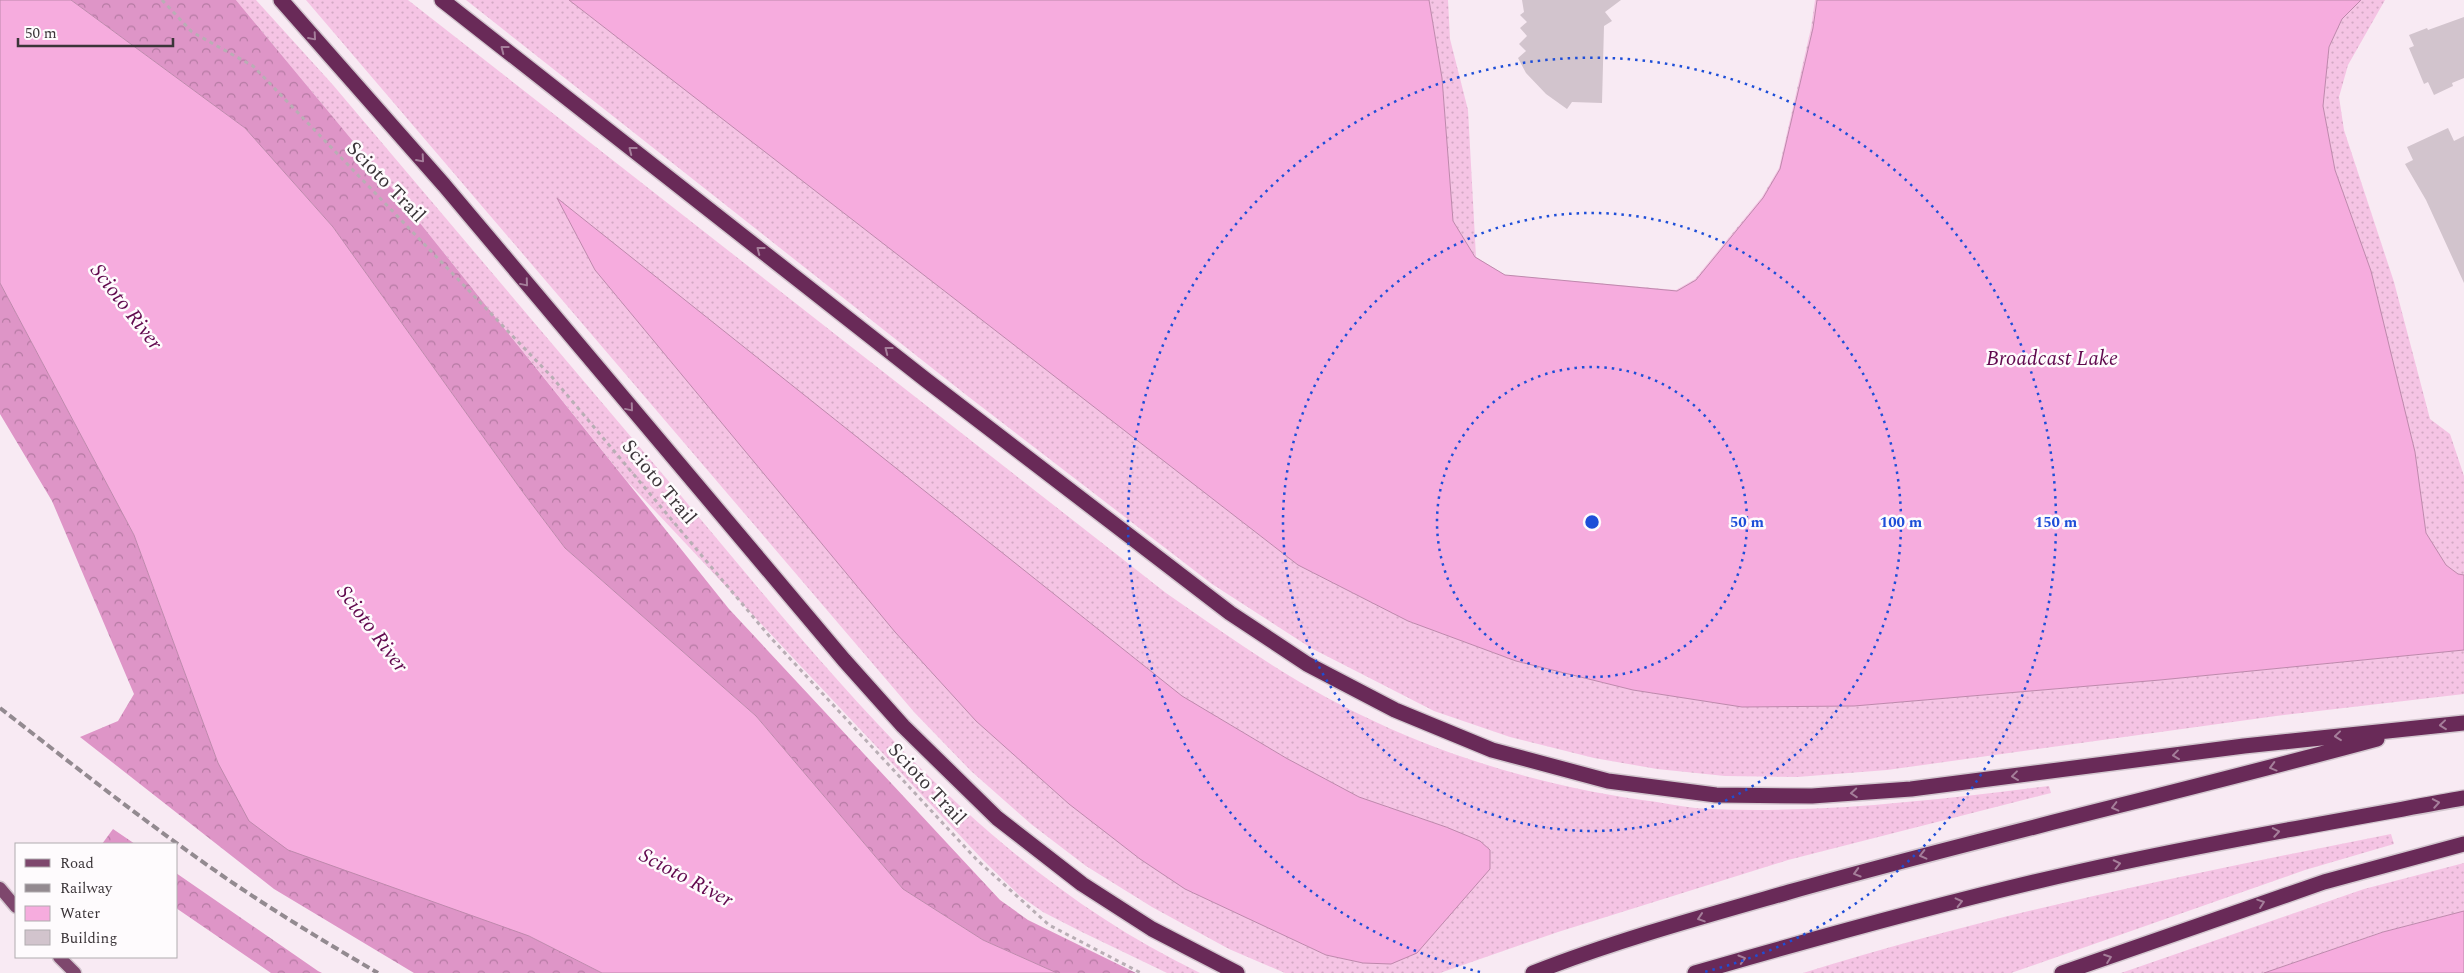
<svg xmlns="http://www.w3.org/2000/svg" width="2464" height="973" font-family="Spectral,serif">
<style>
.grass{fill:url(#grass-dots);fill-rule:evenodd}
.forest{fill:url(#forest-crowns)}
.water{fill:#f6acde;stroke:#be88ac}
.building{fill:#d2c4cd}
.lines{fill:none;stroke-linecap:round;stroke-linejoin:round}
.primary-casing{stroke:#d2c6ce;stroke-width:15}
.motorway-casing{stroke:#d2c6ce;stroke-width:18}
.path{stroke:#b9aeb5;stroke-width:3;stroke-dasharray:4 4;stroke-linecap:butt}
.primary{stroke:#7e476d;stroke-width:12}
.motorway{stroke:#692a58;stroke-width:15}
.rail{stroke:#938a90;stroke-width:4;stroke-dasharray:8 4;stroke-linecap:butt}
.oneway{stroke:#a57e9a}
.ring{fill:none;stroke:#1d4ed8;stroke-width:2.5;stroke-dasharray:2.5 5}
.labels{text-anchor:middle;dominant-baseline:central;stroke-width:5;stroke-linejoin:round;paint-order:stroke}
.street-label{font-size:20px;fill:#3b3539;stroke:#fefbfd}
.water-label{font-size:21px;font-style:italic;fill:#61094e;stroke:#fefbfd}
.centre{fill:#1d4ed8;stroke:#fefbfd;stroke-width:2.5}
.ring-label{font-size:15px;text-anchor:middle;font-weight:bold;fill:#1d4ed8;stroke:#fefbfd;stroke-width:5;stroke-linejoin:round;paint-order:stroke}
</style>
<defs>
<pattern id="grass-dots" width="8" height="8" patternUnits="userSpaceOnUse" patternTransform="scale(1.25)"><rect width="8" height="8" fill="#f5c4e4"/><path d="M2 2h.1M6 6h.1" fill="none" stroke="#d3a9c4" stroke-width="1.8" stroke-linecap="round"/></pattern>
<pattern id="forest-crowns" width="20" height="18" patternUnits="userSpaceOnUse" patternTransform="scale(1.25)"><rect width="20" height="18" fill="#de95c7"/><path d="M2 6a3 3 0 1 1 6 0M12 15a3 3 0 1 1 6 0" fill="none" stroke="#b57aa3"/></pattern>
</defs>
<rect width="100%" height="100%" fill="#f8eaf3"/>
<path class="grass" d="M 236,0 L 256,0 L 333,85 C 449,222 565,359 682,497 C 835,679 980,867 1200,973 L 1167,973 L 1082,932 L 1043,912 L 1020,896 L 983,860 L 626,480 L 396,193 Z
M 306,0 L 408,0 L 1166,593 C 1229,637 1292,682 1361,715 C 1453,760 1555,789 1657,802 C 1674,805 1691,808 1708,809 C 1822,814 1936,800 2049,786 L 2051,793 L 1788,860 L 1558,932 L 1440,973 L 1285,973 L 1229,949 L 1152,907 L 1086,866 L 1031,824 L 971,771 L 914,712 ZM 558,199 L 1182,696 L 1286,758 L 1359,797 L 1446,827 L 1490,869 L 1465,896 L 1363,963 L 1326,955 L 1185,889 L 1140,859 L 1069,804 L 976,721 L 895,632 L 595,270 Z
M 466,0 L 569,0 L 1298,565 L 1408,621 L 1516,661 L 1633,690 L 1742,707 L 1854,706 L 2160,680 L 2464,650 L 2464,694 L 2276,716 L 1887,770 L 1797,777 L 1725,776 L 1657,769 L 1594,758 L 1510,737 L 1434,711 L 1311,648 L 1212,584 L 965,394 Z
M 1429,0 L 1448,0 L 1450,39 L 1468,110 L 1476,257 L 1505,275 L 1676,290 L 1695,279 L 1762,197 L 1779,168 L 1811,28 L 1815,0 L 1817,0 L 1813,28 L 1780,169 L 1763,198 L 1696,280 L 1677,291 L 1505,275 L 1475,257 L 1453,221 L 1442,78 Z
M 2361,0 L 2385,0 L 2348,65 L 2339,97 L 2344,130 L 2394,282 L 2430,419 L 2450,434 L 2464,476 L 2464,575 L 2458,574 L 2446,565 L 2426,533 L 2415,452 L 2371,271 L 2335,170 L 2323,106 L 2329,47 L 2342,19 Z
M 2391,834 L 2394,844 L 2305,870 L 2011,973 L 1803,973 C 1995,913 2193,873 2391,834 Z
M 2464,863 L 2464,911 L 2382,932 L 2264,973 L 2121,973 L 2364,889 Z"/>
<path class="forest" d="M 71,0 L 236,0 L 396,193 L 729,609 L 1000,900 L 1028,920 L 1136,973 L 1057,973 L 983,940 L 903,889 L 756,716 L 565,548 L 522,491 L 333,227 L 245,128 Z
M 0,283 L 134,535 L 218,763 L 529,936 L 602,973 L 414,973 L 274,889 L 80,737 L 118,721 L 134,694 L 52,501 L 0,414 Z
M 113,829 L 135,844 L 102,844 Z
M 176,873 L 318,971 L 322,973 L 271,973 L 176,908 Z"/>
<path class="water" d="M 0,0 L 71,0 L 245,128 L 333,227 L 522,491 L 565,548 L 756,716 L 903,889 L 983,940 L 1057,973 L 602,973 L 529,936 L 288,850 L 249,821 L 218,763 L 134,535 L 0,283 Z
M 569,0 L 1429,0 L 1442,78 L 1453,221 L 1475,257 L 1505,275 L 1677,291 L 1696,280 L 1763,198 L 1780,169 L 1813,28 L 1817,0 L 2361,0 L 2342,19 L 2329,47 L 2323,106 L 2335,170 L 2371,271 L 2415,452 L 2426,533 L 2446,565 L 2458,574 L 2464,575 L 2464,650 L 2160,680 L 1854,706 L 1742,707 L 1633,690 L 1516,661 L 1408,621 L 1298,565 Z
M 557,198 L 1182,696 L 1286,758 L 1359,797 L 1446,827 L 1480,841 L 1490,850 L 1490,869 L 1417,953 L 1391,964 L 1363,963 L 1326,955 L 1185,889 L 1140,859 L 1069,804 L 976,721 L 895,632 L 595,270 Z
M 2464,911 L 2464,973 L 2264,973 L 2383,932 Z"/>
<path class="building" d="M 1522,0 L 1621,0 L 1605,12 L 1612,21 L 1604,26 L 1602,103 L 1572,102 L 1567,109 L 1546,94 L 1526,73 L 1518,58 L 1526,51 L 1519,44 L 1527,36 L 1520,28 L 1527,22 L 1520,15 L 1524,12 Z
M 2464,17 L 2464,78 L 2452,83 L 2453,86 L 2434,95 L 2428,82 L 2424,84 L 2409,48 L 2414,46 L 2409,35 L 2427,28 L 2428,30 Z
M 2448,128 L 2454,141 L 2464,136 L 2464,283 L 2426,200 L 2405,164 L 2413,160 L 2407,147 Z"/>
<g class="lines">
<g class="primary-casing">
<path id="primary" d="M 0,888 L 16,907
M 59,957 L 75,973"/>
</g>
<g class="motorway-casing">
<path id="motorway" d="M 281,0 L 444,185 L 844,660 L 903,726 L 997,818 L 1082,884 L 1152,929 L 1237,973
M 442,0 L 926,380 L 1230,613 L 1307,664 L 1395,710 L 1492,750 L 1608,781 L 1716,795 L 1812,796 L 1911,789 L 2244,746 L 2464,723
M 1533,973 C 1614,941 1705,916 1789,892 C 1984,837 2181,792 2377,739
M 1695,973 C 1823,936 1952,900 2082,871 C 2209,843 2337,821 2464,798
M 2062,973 L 2324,882 L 2464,844"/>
</g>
<path class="path" d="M 162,0 L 192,32 L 253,66 L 552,377 L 770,637 L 977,860 L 1049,925 L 1141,973"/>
<use href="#primary" class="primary"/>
<use href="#motorway" class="motorway"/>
<path class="rail" d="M 0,708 C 77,768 155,830 236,885 C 282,916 330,945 378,973"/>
</g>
<defs><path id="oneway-chevron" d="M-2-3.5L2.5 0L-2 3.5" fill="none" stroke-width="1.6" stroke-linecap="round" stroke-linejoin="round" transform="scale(1.25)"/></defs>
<g class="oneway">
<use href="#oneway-chevron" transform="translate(313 37) rotate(49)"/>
<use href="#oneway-chevron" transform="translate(504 49) rotate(-142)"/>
<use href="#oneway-chevron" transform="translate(632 150) rotate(-142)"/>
<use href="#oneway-chevron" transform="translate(421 159) rotate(49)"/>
<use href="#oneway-chevron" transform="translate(760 250) rotate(-142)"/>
<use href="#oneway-chevron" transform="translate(525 283) rotate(50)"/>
<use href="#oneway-chevron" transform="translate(888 350) rotate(-142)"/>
<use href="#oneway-chevron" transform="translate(630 408) rotate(50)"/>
<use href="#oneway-chevron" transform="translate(2443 725) rotate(174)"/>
<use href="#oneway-chevron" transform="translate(2338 736) rotate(174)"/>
<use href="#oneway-chevron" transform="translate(2176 755) rotate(173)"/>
<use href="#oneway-chevron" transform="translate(2273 767) rotate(165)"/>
<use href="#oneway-chevron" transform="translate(2015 776) rotate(173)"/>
<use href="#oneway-chevron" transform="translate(1854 793) rotate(176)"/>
<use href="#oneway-chevron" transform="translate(2436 803) rotate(-10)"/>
<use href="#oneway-chevron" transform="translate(2115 807) rotate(166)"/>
<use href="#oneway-chevron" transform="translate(2276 832) rotate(-10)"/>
<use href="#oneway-chevron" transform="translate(1923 855) rotate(166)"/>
<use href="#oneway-chevron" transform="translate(2117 864) rotate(-12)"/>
<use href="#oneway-chevron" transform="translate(1857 873) rotate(164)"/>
<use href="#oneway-chevron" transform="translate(1959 902) rotate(-14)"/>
<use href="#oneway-chevron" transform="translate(2261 903) rotate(-19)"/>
<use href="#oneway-chevron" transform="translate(1701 918) rotate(162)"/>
<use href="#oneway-chevron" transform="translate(2108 958) rotate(-20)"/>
<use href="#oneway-chevron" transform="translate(1742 959) rotate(-16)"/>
</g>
<g class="ring">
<circle cx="1592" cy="522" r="155"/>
<circle cx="1592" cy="522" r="309"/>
<path d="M1480 972A464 464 0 1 1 1704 972"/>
</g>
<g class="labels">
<g class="street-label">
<text transform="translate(386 182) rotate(46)">Scioto Trail</text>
<text transform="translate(659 482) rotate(50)">Scioto Trail</text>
<text transform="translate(927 784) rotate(47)">Scioto Trail</text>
</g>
<g class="water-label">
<text transform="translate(126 307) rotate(52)">Scioto River</text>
<text x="2052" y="359">Broadcast Lake</text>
<text transform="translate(372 629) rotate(53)">Scioto River</text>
<text transform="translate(686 878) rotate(28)">Scioto River</text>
</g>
</g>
<circle cx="1592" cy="522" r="8" class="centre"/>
<g class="ring-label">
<text x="1747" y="527">50 m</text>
<text x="1901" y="527">100 m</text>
<text x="2056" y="527">150 m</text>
</g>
<rect x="15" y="843" width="162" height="115" fill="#fefbfd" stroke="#b0acaf"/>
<rect x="25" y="859" width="25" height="8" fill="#7e476d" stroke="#b0acaf"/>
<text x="60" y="868" font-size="15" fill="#3b3539">Road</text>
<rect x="25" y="884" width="25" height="8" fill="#938a90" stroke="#b0acaf"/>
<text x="60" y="893" font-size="15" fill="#3b3539">Railway</text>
<rect x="25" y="906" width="25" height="15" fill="#f6acde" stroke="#b0acaf"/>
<text x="60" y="918" font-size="15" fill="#3b3539">Water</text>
<rect x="25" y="930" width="25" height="15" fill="#d2c4cd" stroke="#b0acaf"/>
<text x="60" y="943" font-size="15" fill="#3b3539">Building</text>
<path d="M18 38v8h155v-8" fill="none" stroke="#3b3539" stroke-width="2.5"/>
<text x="25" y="38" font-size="15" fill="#3b3539" stroke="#fefbfd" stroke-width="4" paint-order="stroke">50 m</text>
</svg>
